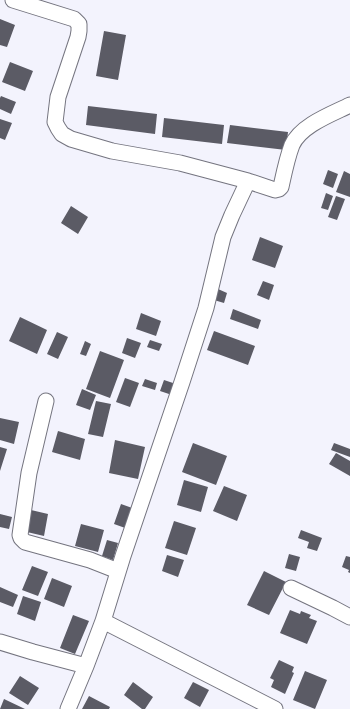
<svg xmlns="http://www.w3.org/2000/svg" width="350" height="709" font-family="'Space Grotesk',sans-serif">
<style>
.building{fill:#5b5b65}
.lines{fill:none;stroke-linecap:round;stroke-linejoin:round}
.minor-casing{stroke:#74747f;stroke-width:17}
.minor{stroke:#fff;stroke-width:15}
</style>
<rect width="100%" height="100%" fill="#f3f3fd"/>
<path class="building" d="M 0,19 L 15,25 L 7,47 L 0,45 Z
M 104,31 L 126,35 L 118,80 L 96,76 Z
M 10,62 L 33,71 L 25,91 L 2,82 Z
M 1,96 L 16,102 L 11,114 L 0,109 L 0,98 Z
M 88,106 L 157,114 L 155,134 L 86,125 Z
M 164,118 L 224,125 L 222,144 L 162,137 Z
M 0,119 L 12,123 L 5,140 L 0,138 Z
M 230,125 L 288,132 L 286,150 L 227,143 Z
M 328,170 L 338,174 L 333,188 L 323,184 Z
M 344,171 L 350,174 L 350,197 L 336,192 Z
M 326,193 L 333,196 L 328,210 L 321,208 Z
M 336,196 L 345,199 L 337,220 L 328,217 Z
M 71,206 L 88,217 L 78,234 L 61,223 Z
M 260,237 L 283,246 L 275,268 L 252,260 Z
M 263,281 L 274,285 L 269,300 L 257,295 Z
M 218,289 L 227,293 L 224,303 L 214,300 Z
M 233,309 L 261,320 L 258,329 L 230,319 Z
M 141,313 L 161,321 L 156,336 L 136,329 Z
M 20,317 L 47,330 L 37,354 L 9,341 Z
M 214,331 L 255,346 L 248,365 L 207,350 Z
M 57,332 L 68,337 L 58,359 L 47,354 Z
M 127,338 L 141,343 L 135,358 L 122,353 Z
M 150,340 L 162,344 L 159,351 L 147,347 Z
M 85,341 L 91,344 L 86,356 L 80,354 Z
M 100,351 L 124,360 L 110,398 L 86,389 Z
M 125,378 L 139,383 L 130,407 L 116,402 Z
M 145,379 L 157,383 L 155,390 L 142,386 Z
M 164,380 L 176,384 L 172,395 L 160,391 Z
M 82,389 L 96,395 L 90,410 L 76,405 Z
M 96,401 L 111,404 L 103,437 L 88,434 Z
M 0,418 L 19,422 L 14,444 L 0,440 Z
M 58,431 L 85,439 L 80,460 L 52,452 Z
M 115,440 L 145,447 L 138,479 L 109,473 Z
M 193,443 L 227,456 L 216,485 L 182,472 Z
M 334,443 L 350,449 L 350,457 L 331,450 Z
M 0,447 L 7,449 L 0,471 Z
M 336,453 L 350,461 L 350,476 L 329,464 Z
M 184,480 L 208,487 L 201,512 L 177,505 Z
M 224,486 L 247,495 L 237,521 L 213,511 Z
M 121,504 L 135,509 L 128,529 L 114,524 Z
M 31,510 L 48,514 L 44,536 L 27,532 Z
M 0,514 L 12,517 L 9,529 L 0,527 Z
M 174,521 L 196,528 L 187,555 L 165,548 Z
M 81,524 L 104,530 L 98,552 L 75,546 Z
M 301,530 L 322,538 L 317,551 L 307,548 L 309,542 L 298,538 Z
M 107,540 L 118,543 L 113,560 L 102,556 Z
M 289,554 L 300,557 L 296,571 L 285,568 Z
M 167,555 L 184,560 L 178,577 L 162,571 Z
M 346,556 L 350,557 L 350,573 L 348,572 L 349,570 L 342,567 Z
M 32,566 L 48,572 L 38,596 L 22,590 Z
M 264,571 L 286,582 L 269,615 L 247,605 Z
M 52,578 L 72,586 L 64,607 L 44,599 Z
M 0,587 L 18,595 L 13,607 L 0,602 Z
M 23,596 L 41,602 L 35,621 L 17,614 Z
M 290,610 L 300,614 L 301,611 L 311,615 L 309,618 L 317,621 L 307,644 L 280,633 Z
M 73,615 L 89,621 L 75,654 L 60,648 Z
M 279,660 L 294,667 L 292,672 L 294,673 L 285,694 L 271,687 L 274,680 L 270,678 Z
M 305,671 L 327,680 L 315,709 L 293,700 Z
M 20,676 L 39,688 L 28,705 L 9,693 Z
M 133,682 L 153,697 L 145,709 L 142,709 L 124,695 Z
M 193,682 L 209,690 L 200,707 L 184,698 Z
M 89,696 L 110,707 L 109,709 L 82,709 Z
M 4,699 L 25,709 L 0,709 Z"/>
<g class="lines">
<g class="minor-casing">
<path id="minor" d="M 13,0 L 74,19 L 79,24 L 79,31 L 78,37 L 58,97 L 55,122 L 58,128 L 62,134 L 71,139 L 112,151 L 180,163 L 248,181 L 275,190 L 279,189 L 281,187 C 284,173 287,158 292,145 C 301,125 332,114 350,105
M 46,401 L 29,473 L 20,535 L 21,538 L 25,542 L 90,560 L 118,571
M 291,588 L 333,608 L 350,617
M 103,621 L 275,709
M 0,642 L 33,652 L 86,666
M 68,709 L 86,666 L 103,621 L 123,556 L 182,382 L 206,308 L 223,237 L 232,215 L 248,181"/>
</g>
<use href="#minor" class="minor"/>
</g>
</svg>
